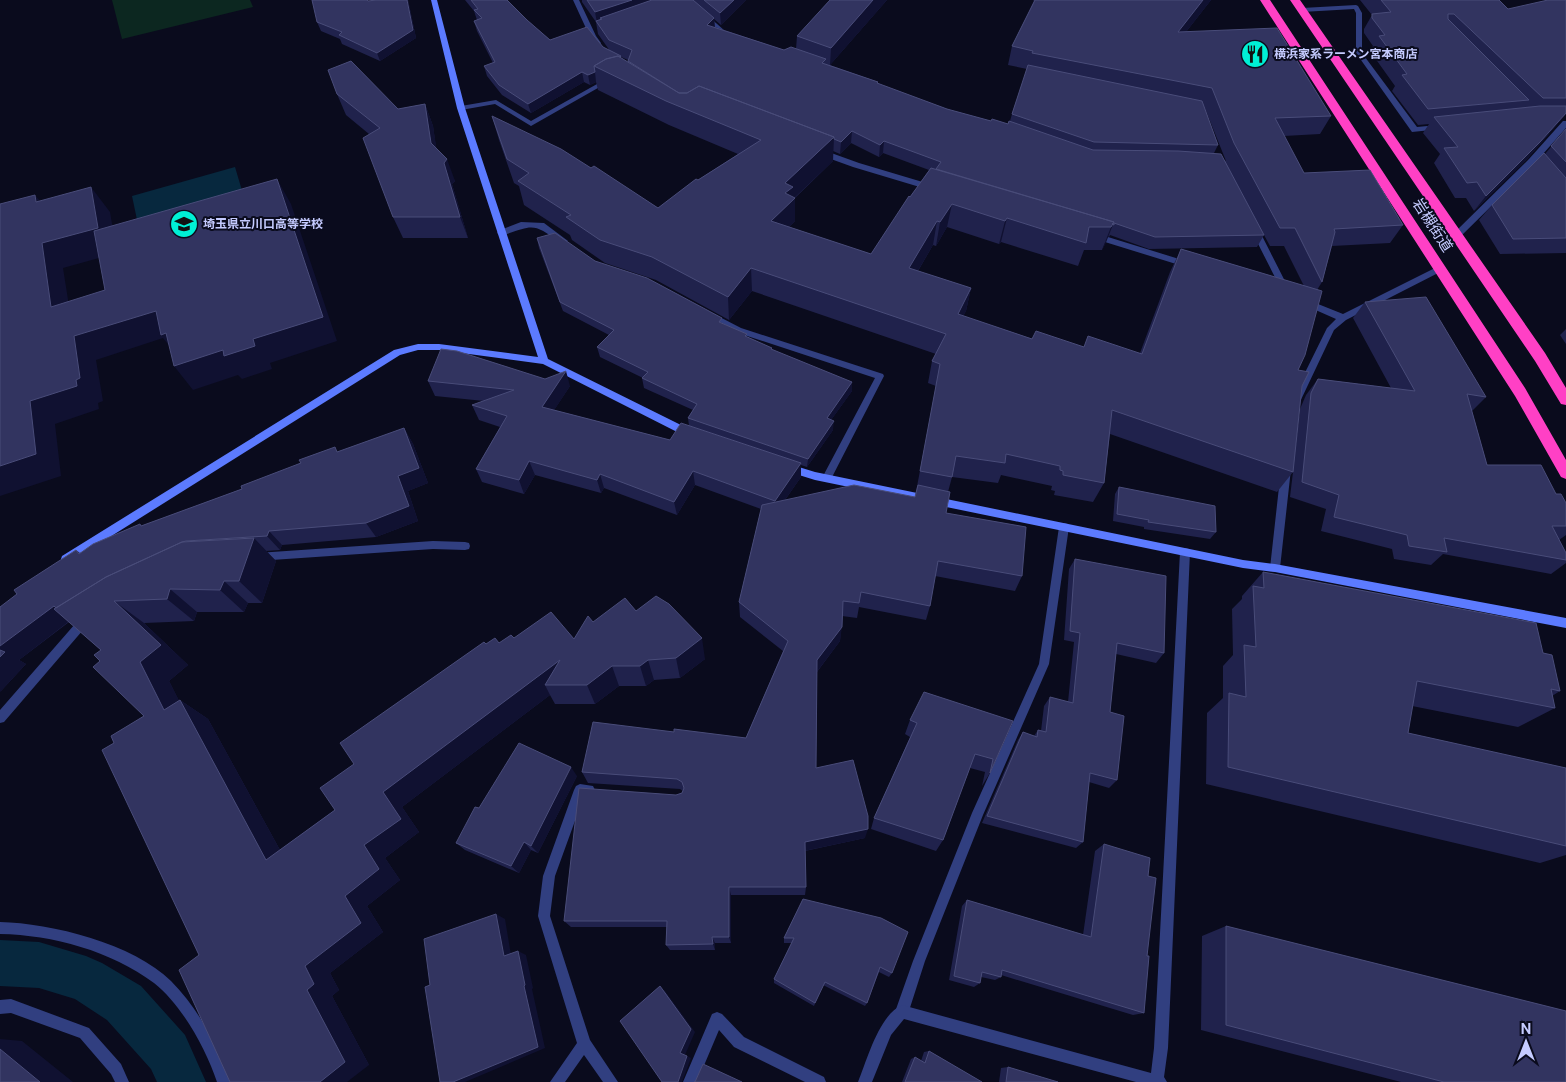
<svg xmlns="http://www.w3.org/2000/svg" width="1566" height="1082" font-family="'Public Sans','Noto Sans JP',sans-serif">
<style>
.green{fill:#0c2720}
.water{fill:#07283e}
.lines{fill:none;stroke-linecap:round;stroke-linejoin:round}
.canal{fill:#07283e;fill-rule:evenodd}
.lane{fill:#313f80;fill-rule:evenodd}
.street{fill:#313f80;fill-rule:evenodd}
.secondary{fill:#5c7bff;fill-rule:evenodd}
.highway{fill:#ff40c5;fill-rule:evenodd}
.wall{fill:#20224c;fill-rule:evenodd}
.shaded-wall{fill:#101131}
.building{fill:#323460;stroke:#494c79}
.labels{text-anchor:middle;dominant-baseline:central;stroke-width:4;stroke-linejoin:round;paint-order:stroke}
.far-poi-label{font-size:12px;font-weight:bold;fill:#c5cbff;stroke:#0a0b1d;text-anchor:start}
.street-label{font-size:15px;fill:#c5cbff;stroke:#0a0b1d}
</style>
<rect width="100%" height="100%" fill="#0a0b1d"/>
<path class="green" d="M 112,0 L 250,0 L 253,7 L 122,39 Z"/>
<path class="water" d="M 235,167 L 246,204 L 140,234 L 132,196 Z"/>
<g class="lines">
<path class="canal" d="M 0,940 L 39,942 L 86,956 L 102,963 L 141,986 L 185,1035 L 206,1082 L 157,1082 L 151,1069 L 107,1020 L 75,999 L 39,988 L 0,986 Z"/>
<path class="lane" d="M 1064,523 L 1068,524 L 1069,527 L 1049,664 L 983,815 L 925,961 L 907,1017 L 902,1019 L 897,1017 L 895,1012 L 913,961 L 972,813 L 1039,664 L 1059,527 L 1060,524 Z
M 433,541 L 465,542 L 469,543 L 470,546 L 469,549 L 465,550 L 433,549 L 257,561 L 253,560 L 252,557 L 253,554 L 257,553 Z
M 88,616 L 92,618 L 93,621 L 92,624 L 83,630 L 4,722 L 0,723 L 0,710 L 75,624 Z"/>
<path class="street" d="M 573,0 L 579,0 L 596,36 L 601,43 L 600,44 L 596,44 L 590,37 Z
M 683,0 L 690,0 L 725,31 L 732,33 L 732,35 L 721,33 Z
M 1356,5 L 1358,6 L 1362,13 L 1362,53 L 1417,127 L 1438,125 L 1441,125 L 1441,129 L 1412,132 L 1356,53 L 1356,13 L 1354,9 L 1302,12 L 1299,10 L 1302,8 Z
M 606,79 L 612,80 L 531,126 L 495,104 L 461,110 L 457,108 L 461,106 L 496,100 L 531,121 Z
M 1563,121 L 1566,121 L 1566,128 L 1535,163 L 1460,237 L 1454,237 L 1454,233 L 1529,159 Z
M 817,150 L 823,150 L 859,163 L 936,186 L 937,188 L 933,191 L 853,167 L 817,154 Z
M 521,222 L 544,223 L 568,241 L 564,244 L 561,243 C 532,222 534,225 501,236 L 497,233 L 498,231 Z
M 1255,227 L 1259,230 L 1290,291 L 1289,293 L 1286,294 L 1282,291 L 1251,230 Z
M 1095,233 L 1192,263 L 1193,265 L 1189,268 L 1092,238 L 1092,234 Z
M 1441,265 L 1445,268 L 1444,270 L 1346,320 L 1334,330 L 1298,406 L 1292,406 L 1290,403 L 1327,328 L 1336,319 L 1302,304 L 1302,300 L 1308,300 L 1343,314 Z
M 710,312 L 741,328 L 883,374 L 884,376 L 830,481 L 824,481 L 822,478 L 875,378 L 735,332 L 707,317 L 706,315 L 707,313 Z
M 1286,465 L 1291,469 L 1280,568 L 1279,571 L 1275,572 L 1271,571 L 1270,568 L 1281,469 Z
M 1185,548 L 1189,549 L 1190,552 L 1168,1048 L 1164,1077 L 1167,1082 L 1136,1082 L 904,1019 L 891,1035 L 872,1082 L 858,1082 C 867,1060 879,1015 902,1005 L 1151,1073 L 1154,1048 L 1180,552 L 1181,549 Z
M 580,784 L 593,786 L 595,790 L 593,794 L 584,796 L 555,876 L 550,916 L 590,1040 L 618,1082 L 603,1082 L 584,1055 L 565,1082 L 550,1082 L 577,1043 L 538,916 L 543,876 L 574,790 L 576,786 Z
M 0,922 C 51,923 134,944 171,981 C 199,1009 217,1045 231,1082 L 217,1082 C 206,1049 182,1005 154,983 C 111,951 53,935 0,934 Z
M 11,999 L 89,1028 L 121,1064 L 129,1082 L 115,1082 L 111,1074 L 80,1038 L 11,1013 L 0,1014 L 0,1000 Z
M 717,1012 L 722,1014 L 744,1037 L 824,1077 L 826,1082 L 805,1082 L 734,1047 L 719,1030 L 697,1082 L 683,1082 L 712,1014 Z"/>
<path class="secondary" d="M 431,0 L 437,0 L 465,108 L 548,359 L 691,430 L 693,433 L 691,436 L 685,436 L 543,364 L 439,350 L 418,350 L 400,355 L 70,562 L 66,563 L 62,562 L 61,559 L 62,556 L 394,350 L 418,344 L 439,344 L 538,357 L 457,108 Z
M 789,464 L 815,472 L 1243,560 L 1275,564 L 1566,618 L 1566,628 L 1275,572 L 1243,568 L 815,480 L 786,471 L 784,468 Z"/>
<path class="highway" d="M 1260,0 L 1270,0 L 1525,388 L 1566,460 L 1566,479 L 1561,477 L 1515,396 Z
M 1290,0 L 1300,0 L 1545,353 L 1566,388 L 1566,405 L 1561,404 L 1535,361 Z"/>
</g>
<path class="wall" d="M 371,0 L 408,0 L 416,38 L 380,61 L 342,44 L 340,39 L 321,31 L 317,22 L 368,1 L 372,1 Z
M 465,0 L 507,0 L 527,20 L 550,40 L 603,47 L 610,51 L 598,34 L 596,22 L 582,2 L 582,0 L 746,0 L 721,25 L 714,19 L 715,27 L 784,50 L 796,49 L 797,36 L 830,0 L 887,0 L 830,65 L 878,82 L 878,84 L 947,109 L 991,121 L 1008,124 L 1010,121 L 1012,114 L 1027,69 L 1008,65 L 1012,46 L 1034,1 L 1033,0 L 1211,0 L 1186,32 L 1331,116 L 1320,134 L 1284,136 L 1304,173 L 1403,225 L 1390,243 L 1332,246 L 1322,282 L 1317,290 L 1298,370 L 1302,386 L 1295,453 L 1300,409 L 1306,395 L 1318,379 L 1391,388 L 1353,318 L 1365,302 L 1486,397 L 1472,411 L 1487,465 L 1556,494 L 1566,503 L 1566,535 L 1559,540 L 1566,553 L 1566,563 L 1551,574 L 1443,554 L 1431,565 L 1394,559 L 1392,549 L 1321,531 L 1326,509 L 1290,497 L 1293,472 L 1277,492 L 1110,434 L 1104,483 L 1093,502 L 1054,495 L 1055,491 L 1051,490 L 1052,486 L 1001,475 L 998,483 L 952,477 L 948,492 L 946,513 L 1022,576 L 1015,591 L 935,576 L 930,606 L 926,620 L 859,607 L 857,618 L 842,616 L 840,641 L 817,672 L 816,768 L 865,838 L 805,851 L 806,887 L 805,895 L 731,895 L 731,943 L 715,943 L 715,950 L 670,950 L 666,945 L 667,927 L 571,927 L 564,921 L 676,795 L 682,793 L 683,791 L 680,789 L 588,783 L 582,772 L 674,732 L 746,738 L 783,651 L 740,617 L 739,602 L 761,509 L 695,485 L 677,515 L 604,488 L 601,493 L 535,475 L 524,494 L 482,482 L 476,469 L 500,427 L 479,420 L 472,405 L 484,401 L 435,396 L 428,381 L 545,379 L 570,386 L 554,410 L 670,440 L 689,426 L 688,418 L 693,410 L 644,388 L 642,378 L 643,378 L 600,357 L 597,347 L 609,335 L 563,311 L 539,248 L 537,238 L 595,261 L 722,323 L 747,337 L 852,391 L 831,420 L 833,430 L 807,467 L 801,465 L 801,477 L 785,500 L 915,497 L 936,386 L 928,383 L 932,361 L 936,354 L 752,291 L 729,320 L 656,280 L 605,263 L 572,240 L 570,235 L 524,205 L 519,186 L 514,183 L 499,140 L 492,116 L 591,168 L 658,208 L 698,180 L 738,154 L 669,125 L 598,90 L 596,82 L 590,85 L 584,82 L 531,113 L 502,95 L 487,76 L 484,66 L 493,63 L 477,31 L 474,21 L 477,20 L 474,11 ZM 621,57 L 628,60 L 628,62 L 621,58 ZM 1204,106 L 1226,161 L 1214,153 L 1218,145 ZM 851,143 L 879,157 L 883,153 L 929,170 L 871,254 L 789,227 L 795,221 L 795,198 L 833,161 L 833,151 L 840,154 ZM 947,227 L 999,244 L 1001,242 L 1078,266 L 1084,250 L 1102,250 L 1108,236 L 1109,237 L 1110,235 L 1149,249 L 1257,247 L 1264,235 L 1270,246 L 1284,246 L 1304,286 L 1181,249 L 1170,272 L 1140,353 L 1084,347 L 1032,339 L 963,316 L 966,311 L 971,288 L 918,271 L 933,245 L 936,246 Z
M 1360,0 L 1499,0 L 1508,9 L 1566,0 L 1566,114 L 1528,158 L 1474,211 L 1466,198 L 1455,198 L 1434,163 L 1440,154 L 1423,133 L 1429,124 L 1418,125 L 1392,91 L 1395,86 L 1370,51 L 1373,46 L 1364,33 L 1364,29 L 1372,15 Z
M 337,94 L 398,109 L 425,104 L 433,126 L 436,148 L 455,181 L 452,184 L 468,238 L 403,238 L 393,217 L 369,134 L 346,115 Z
M 1566,129 L 1566,253 L 1500,254 L 1479,220 L 1492,205 L 1545,154 Z
M 1566,329 L 1566,344 L 1560,335 Z
M 404,428 L 413,444 L 428,483 L 408,491 L 418,521 L 376,537 L 282,545 L 280,550 L 266,551 L 276,561 L 262,603 L 248,603 L 244,612 L 197,612 L 194,621 L 144,623 L 188,665 L 169,681 L 179,701 L 180,700 L 208,719 L 280,850 L 335,810 L 354,764 L 486,644 L 499,643 L 514,638 L 574,639 L 593,622 L 636,611 L 705,659 L 680,678 L 654,680 L 646,686 L 619,686 L 595,704 L 555,704 L 550,695 L 402,807 L 419,832 L 385,858 L 400,880 L 367,906 L 383,932 L 330,973 L 339,990 L 332,996 L 369,1065 L 199,955 L 114,743 L 144,716 L 100,661 L 101,650 L 69,622 L 19,660 L 26,664 L 0,692 L 76,550 L 80,553 L 142,526 L 242,489 L 339,452 Z
M 1119,487 L 1216,532 L 1210,539 L 1144,529 L 1144,527 L 1113,521 L 1115,494 Z
M 1075,559 L 1164,653 L 1156,663 L 1116,654 L 1110,712 L 1117,780 L 1109,788 L 1089,782 L 1083,842 L 1076,848 L 982,823 L 1018,740 L 1023,732 L 1034,736 L 1038,730 L 1041,731 L 1044,706 L 1050,697 L 1068,702 L 1074,642 L 1064,640 L 1069,569 Z
M 1263,572 L 1543,653 L 1560,691 L 1552,696 L 1555,708 L 1518,727 L 1412,706 L 1408,733 L 1566,768 L 1566,855 L 1540,863 L 1206,784 L 1207,713 L 1223,698 L 1223,666 L 1233,655 L 1232,609 L 1242,599 L 1242,596 Z
M 910,720 L 1013,721 L 990,773 L 982,786 L 985,772 L 970,768 L 943,840 L 936,851 L 871,829 L 874,818 L 910,737 L 905,734 Z
M 577,776 L 538,853 L 531,850 L 519,873 L 465,850 L 456,843 Z
M 1104,844 L 1148,876 L 1147,956 L 1144,1013 L 1133,1015 L 1001,975 L 1001,977 L 995,980 L 981,977 L 980,983 L 974,987 L 949,980 L 962,906 L 967,900 L 1083,935 L 1095,851 Z
M 803,899 L 892,973 L 889,977 L 879,972 L 867,1003 L 865,1006 L 823,985 L 814,1006 L 774,983 L 774,979 L 792,943 L 784,943 L 784,938 Z
M 1226,926 L 1566,1082 L 1401,1082 L 1201,1030 L 1202,936 Z
M 929,1051 L 982,1082 L 902,1082 L 911,1059 L 915,1057 L 921,1061 L 924,1052 Z
M 1008,1067 L 1058,1082 L 999,1082 L 1001,1068 Z"/>
<path class="shaded-wall" d="M 407,0 L 409,4 L 416,38 L 380,61 L 377,53 Z
M 632,0 L 668,0 L 602,19 L 600,18 L 601,22 L 597,23 L 595,12 Z
M 734,0 L 746,0 L 721,25 L 720,13 Z
M 873,0 L 887,0 L 830,65 L 831,48 Z
M 1203,0 L 1211,0 L 1171,51 L 1178,32 Z
M 714,18 L 715,30 L 707,25 Z
M 582,72 L 584,82 L 531,113 L 528,104 Z
M 595,72 L 596,82 L 590,85 L 588,75 Z
M 425,104 L 433,126 L 439,164 L 431,143 Z
M 1566,113 L 1560,121 L 1528,158 L 1474,211 L 1486,196 Z
M 852,131 L 851,143 L 840,154 L 841,142 Z
M 834,137 L 833,161 L 792,200 L 795,198 L 795,221 L 771,245 L 771,221 L 785,183 Z
M 884,141 L 883,153 L 879,157 L 880,145 Z
M 447,159 L 455,181 L 452,184 L 468,238 L 460,217 L 444,163 Z
M 277,179 L 291,204 L 337,341 L 270,363 L 272,369 L 242,379 L 238,375 L 193,390 L 174,366 L 253,339 Z
M 91,187 L 110,212 L 117,253 L 63,268 L 73,331 L 51,307 L 42,243 Z
M 35,195 L 56,220 L 36,202 Z
M 952,204 L 947,227 L 936,246 L 940,222 Z
M 1007,218 L 1001,242 L 999,244 L 1005,221 Z
M 937,221 L 933,245 L 906,291 L 909,268 Z
M 1114,222 L 1105,245 L 1102,250 L 1111,227 Z
M 751,268 L 752,291 L 729,320 L 728,297 Z
M 971,288 L 966,311 L 953,337 L 958,314 Z
M 156,311 L 180,359 L 163,338 L 96,360 L 103,401 L 98,403 L 99,409 L 55,424 L 61,476 L 0,496 L 0,466 L 30,401 L 74,336 Z
M 566,371 L 570,386 L 547,421 L 542,407 Z
M 852,382 L 852,391 L 826,427 L 827,418 Z
M 834,421 L 833,430 L 807,467 L 808,459 Z
M 404,428 L 413,444 L 428,483 L 408,491 L 418,521 L 376,537 L 366,523 L 398,476 Z
M 529,461 L 535,475 L 524,494 L 519,480 Z
M 801,463 L 801,477 L 775,514 L 775,501 Z
M 693,471 L 695,485 L 677,515 L 674,502 Z
M 600,474 L 604,488 L 601,493 L 597,480 Z
M 269,531 L 282,545 L 280,550 L 267,536 Z
M 254,538 L 276,561 L 262,603 L 239,581 Z
M 186,541 L 201,555 L 72,619 L 19,660 L 26,664 L 0,692 L 0,646 L 54,606 Z
M 224,581 L 248,603 L 244,612 L 220,590 Z
M 170,589 L 197,612 L 194,621 L 167,599 Z
M 114,601 L 144,623 L 188,665 L 169,681 L 193,728 L 164,710 L 140,662 Z
M 842,627 L 840,641 L 816,673 L 817,660 Z
M 702,638 L 705,659 L 680,678 L 676,658 Z
M 560,660 L 545,685 L 550,695 L 402,807 L 419,832 L 385,858 L 400,880 L 367,906 L 383,932 L 330,973 L 339,990 L 332,996 L 369,1065 L 347,1082 L 320,1082 L 307,990 L 305,966 L 345,896 L 383,792 Z
M 648,660 L 654,680 L 646,686 L 640,666 Z
M 612,666 L 619,686 L 595,704 L 587,685 Z
M 180,700 L 208,719 L 292,872 L 266,860 Z
M 571,767 L 577,776 L 538,853 L 531,846 Z
M 868,829 L 865,838 L 804,851 L 805,842 Z
M 524,842 L 531,850 L 519,873 L 511,866 Z
M 729,887 L 731,895 L 731,943 L 729,937 Z
M 496,914 L 505,919 L 512,961 L 504,956 Z
M 712,937 L 715,943 L 715,950 L 713,944 Z
M 518,951 L 526,955 L 533,988 L 532,989 L 545,1048 L 465,1082 L 453,1082 L 524,986 Z
M 660,986 L 665,991 L 695,1032 L 685,1055 L 680,1053 Z
M 0,1039 L 22,1041 L 73,1082 L 40,1082 L 0,1049 Z
M 687,1056 L 691,1058 L 682,1082 L 678,1082 Z"/>
<path class="building" d="M 312,0 L 367,0 L 368,1 L 376,0 L 407,0 L 413,30 L 377,53 L 339,35 L 342,32 L 317,22 Z
M 471,0 L 507,0 L 527,20 L 550,40 L 587,27 L 603,47 L 621,56 L 620,57 L 618,56 L 606,59 L 594,66 L 595,72 L 588,75 L 582,72 L 528,104 L 499,85 L 484,66 L 495,62 L 474,21 L 482,18 L 474,10 L 478,9 Z
M 587,0 L 632,0 L 595,12 Z
M 652,0 L 693,0 L 714,18 L 707,25 L 784,50 L 791,47 L 826,59 L 822,63 L 878,82 L 877,83 L 947,109 L 991,121 L 992,119 L 1008,124 L 1009,121 L 1093,150 L 1178,151 L 1221,154 L 1264,235 L 1155,237 L 1114,223 L 1114,225 L 1112,224 L 1114,222 L 936,169 L 941,162 L 884,141 L 880,145 L 852,131 L 841,142 L 834,139 L 834,137 L 699,86 L 687,93 L 679,93 L 628,61 L 632,50 L 609,40 L 596,21 L 602,19 L 600,18 Z
M 704,0 L 734,0 L 720,13 Z
M 830,0 L 873,0 L 831,48 L 797,36 Z
M 1035,0 L 1203,0 L 1178,32 L 1277,28 L 1331,116 L 1275,118 L 1304,173 L 1370,170 L 1403,225 L 1334,229 L 1335,232 L 1322,282 L 1295,228 L 1280,228 L 1234,143 L 1212,88 L 1032,53 L 1033,51 L 1012,46 Z
M 1381,0 L 1499,0 L 1508,9 L 1548,0 L 1566,0 L 1566,98 L 1543,98 L 1454,14 L 1448,14 L 1448,19 L 1529,100 L 1428,109 L 1402,75 L 1407,74 L 1379,36 L 1385,35 L 1372,18 L 1372,14 L 1391,12 Z
M 618,56 L 679,93 L 687,93 L 699,86 L 834,137 L 785,183 L 793,187 L 785,193 L 795,198 L 771,221 L 871,254 L 909,196 L 910,197 L 931,168 L 1114,222 L 1111,227 L 1089,227 L 1086,243 L 1007,218 L 1005,221 L 952,204 L 940,222 L 937,221 L 909,268 L 971,288 L 958,314 L 1032,339 L 1036,331 L 1084,347 L 1088,336 L 1142,354 L 1181,249 L 1322,291 L 1305,355 L 1298,370 L 1309,372 L 1302,386 L 1293,472 L 1112,410 L 1104,483 L 1063,475 L 1063,471 L 1060,470 L 1060,466 L 1006,454 L 1005,463 L 956,456 L 952,477 L 920,471 L 940,364 L 932,361 L 946,334 L 751,268 L 728,297 L 652,257 L 600,240 L 566,217 L 571,215 L 518,181 L 529,173 L 507,159 L 492,116 L 561,149 L 591,168 L 594,166 L 658,208 L 696,179 L 698,180 L 761,140 L 666,101 L 594,66 L 606,59 Z
M 351,61 L 398,109 L 425,104 L 431,143 L 447,159 L 444,163 L 460,217 L 393,217 L 363,138 L 380,128 L 337,94 L 328,70 Z
M 1028,65 L 1202,101 L 1218,145 L 1094,142 L 1012,114 Z
M 1540,106 L 1566,106 L 1566,113 L 1540,142 L 1486,196 L 1477,182 L 1467,183 L 1444,148 L 1458,147 L 1434,117 Z
M 1566,129 L 1566,162 L 1551,146 Z
M 1544,153 L 1566,178 L 1566,238 L 1513,239 L 1492,205 Z
M 277,179 L 323,317 L 253,339 L 255,346 L 224,356 L 223,350 L 174,366 L 166,333 L 161,335 L 156,311 L 74,336 L 80,378 L 76,380 L 77,386 L 30,401 L 36,454 L 0,466 L 0,204 L 35,195 L 36,202 L 91,187 L 98,228 L 42,243 L 51,307 L 105,290 L 94,231 Z
M 555,233 L 595,261 L 647,278 L 722,318 L 719,322 L 747,334 L 745,336 L 772,348 L 771,349 L 852,382 L 827,418 L 834,421 L 808,459 L 688,418 L 697,404 L 642,378 L 648,372 L 597,347 L 614,330 L 560,302 L 537,238 Z
M 1426,297 L 1486,397 L 1467,394 L 1487,465 L 1541,465 L 1556,494 L 1561,494 L 1566,503 L 1566,526 L 1552,526 L 1566,553 L 1566,560 L 1444,538 L 1447,552 L 1409,546 L 1407,535 L 1334,517 L 1339,495 L 1302,482 L 1311,393 L 1318,379 L 1415,391 L 1365,302 Z
M 441,349 L 457,351 L 545,379 L 566,371 L 542,407 L 670,440 L 681,423 L 801,463 L 775,501 L 693,471 L 674,502 L 600,474 L 597,480 L 529,461 L 519,480 L 476,469 L 507,416 L 472,405 L 514,390 L 428,381 Z
M 404,428 L 419,468 L 398,476 L 409,506 L 366,523 L 269,531 L 267,536 L 186,541 L 182,542 L 106,577 L 56,608 L 54,606 L 0,646 L 0,607 L 17,594 L 14,590 L 76,550 L 79,554 L 93,544 L 140,524 L 141,526 L 242,489 L 241,486 L 301,463 L 299,460 L 335,447 L 337,452 Z
M 854,485 L 915,497 L 918,485 L 950,492 L 946,513 L 1026,527 L 1022,576 L 938,561 L 930,606 L 861,592 L 859,603 L 843,601 L 842,627 L 817,660 L 816,768 L 853,760 L 868,816 L 868,829 L 805,842 L 806,887 L 729,887 L 729,937 L 712,937 L 713,944 L 666,945 L 667,921 L 564,921 L 579,788 L 676,795 L 682,793 L 684,788 L 682,782 L 677,779 L 582,772 L 593,722 L 674,732 L 674,729 L 746,738 L 788,641 L 739,602 L 762,505 Z
M 1119,487 L 1215,506 L 1216,532 L 1148,522 L 1149,520 L 1117,514 Z
M 254,538 L 239,581 L 224,581 L 220,590 L 170,589 L 167,599 L 114,601 L 161,645 L 140,662 L 164,710 L 180,700 L 266,860 L 335,810 L 320,788 L 354,764 L 340,743 L 484,642 L 486,644 L 495,638 L 499,643 L 511,635 L 514,638 L 551,612 L 574,639 L 588,616 L 593,622 L 625,598 L 636,611 L 656,596 L 669,604 L 702,638 L 676,658 L 648,660 L 640,666 L 612,666 L 587,685 L 545,685 L 560,660 L 383,792 L 401,819 L 364,845 L 379,869 L 345,896 L 361,923 L 305,966 L 314,984 L 307,990 L 345,1062 L 320,1082 L 230,1082 L 179,970 L 199,955 L 102,750 L 114,743 L 111,736 L 144,716 L 93,667 L 100,661 L 94,655 L 101,650 L 54,609 L 106,577 L 182,542 Z
M 1075,559 L 1166,576 L 1164,653 L 1117,643 L 1110,712 L 1124,716 L 1117,780 L 1090,773 L 1083,842 L 987,816 L 1023,732 L 1037,737 L 1038,730 L 1046,732 L 1050,697 L 1073,703 L 1080,633 L 1070,631 Z
M 1263,572 L 1536,623 L 1543,653 L 1552,655 L 1560,691 L 1551,689 L 1555,708 L 1417,681 L 1408,733 L 1566,768 L 1566,846 L 1228,767 L 1229,693 L 1246,697 L 1244,645 L 1256,647 L 1253,586 L 1264,588 Z
M 0,650 L 5,652 L 0,657 Z
M 924,692 L 1013,721 L 990,773 L 993,759 L 975,754 L 943,840 L 874,818 L 917,723 L 910,720 Z
M 519,743 L 571,767 L 531,846 L 524,842 L 511,866 L 456,843 L 475,807 L 479,808 Z
M 1104,844 L 1150,858 L 1148,876 L 1156,878 L 1147,956 L 1149,956 L 1144,1013 L 1002,970 L 1001,977 L 982,972 L 980,983 L 954,976 L 967,900 L 1091,937 Z
M 803,899 L 881,918 L 908,932 L 892,973 L 880,967 L 867,1003 L 825,982 L 815,1003 L 774,979 L 794,938 L 784,938 Z
M 496,914 L 504,956 L 518,951 L 525,985 L 524,986 L 538,1047 L 453,1082 L 440,1082 L 425,987 L 430,985 L 424,939 Z
M 1226,926 L 1566,1011 L 1566,1082 L 1444,1082 L 1226,1025 Z
M 660,986 L 691,1029 L 680,1053 L 687,1056 L 678,1082 L 662,1082 L 620,1021 Z
M 0,1049 L 40,1082 L 0,1082 Z
M 929,1051 L 982,1082 L 905,1082 L 915,1057 L 925,1063 Z
M 703,1064 L 742,1082 L 694,1082 L 695,1082 Z
M 1008,1067 L 1058,1082 L 1006,1082 Z"/>
<defs>
<g id="restaurant-disc" transform="scale(1.4375)"><circle r="9.5" fill="#00f0d5" stroke="#0a0b1d"/><path d="M-5-6h1v4h1v-4h1v4h1v-4h1v5L-1.5 .5V6h-2V.5L-5-1ZM5-6V6H3V1.5H1.5Q1.5-4 5-6Z" fill="#111"/></g>
<g id="school-disc" transform="scale(1.4375)"><circle r="9.5" fill="#00f0d5" stroke="#0a0b1d"/><path d="M0-5L7-2L0 1L-7-2ZM-4 1L0 2.5L4 1V4Q0 6-4 4Z" fill="#111"/></g>
</defs>
<g fill-rule="evenodd">
<use href="#restaurant-disc" x="1255" y="54"/>
<use href="#school-disc" x="184" y="224"/>
</g>
<g class="labels">
<g class="far-poi-label">
<text x="1274" y="54">横浜家系ラーメン宮本商店</text>
<text x="203" y="224">埼玉県立川口高等学校</text>
</g>
<g class="street-label">
<text transform="translate(1433 225) rotate(57)">岩槻街道</text>
</g>
</g>
<g transform="translate(1526 1042)" stroke="#0a0b1d" stroke-width="4" paint-order="stroke">
<path d="M0-4L9 19L0 12L-9 19Z" fill="#c5cbff"/>
<text y="-8" font-size="14" font-weight="bold" text-anchor="middle" fill="#c5cbff">N</text>
</g>
</svg>
